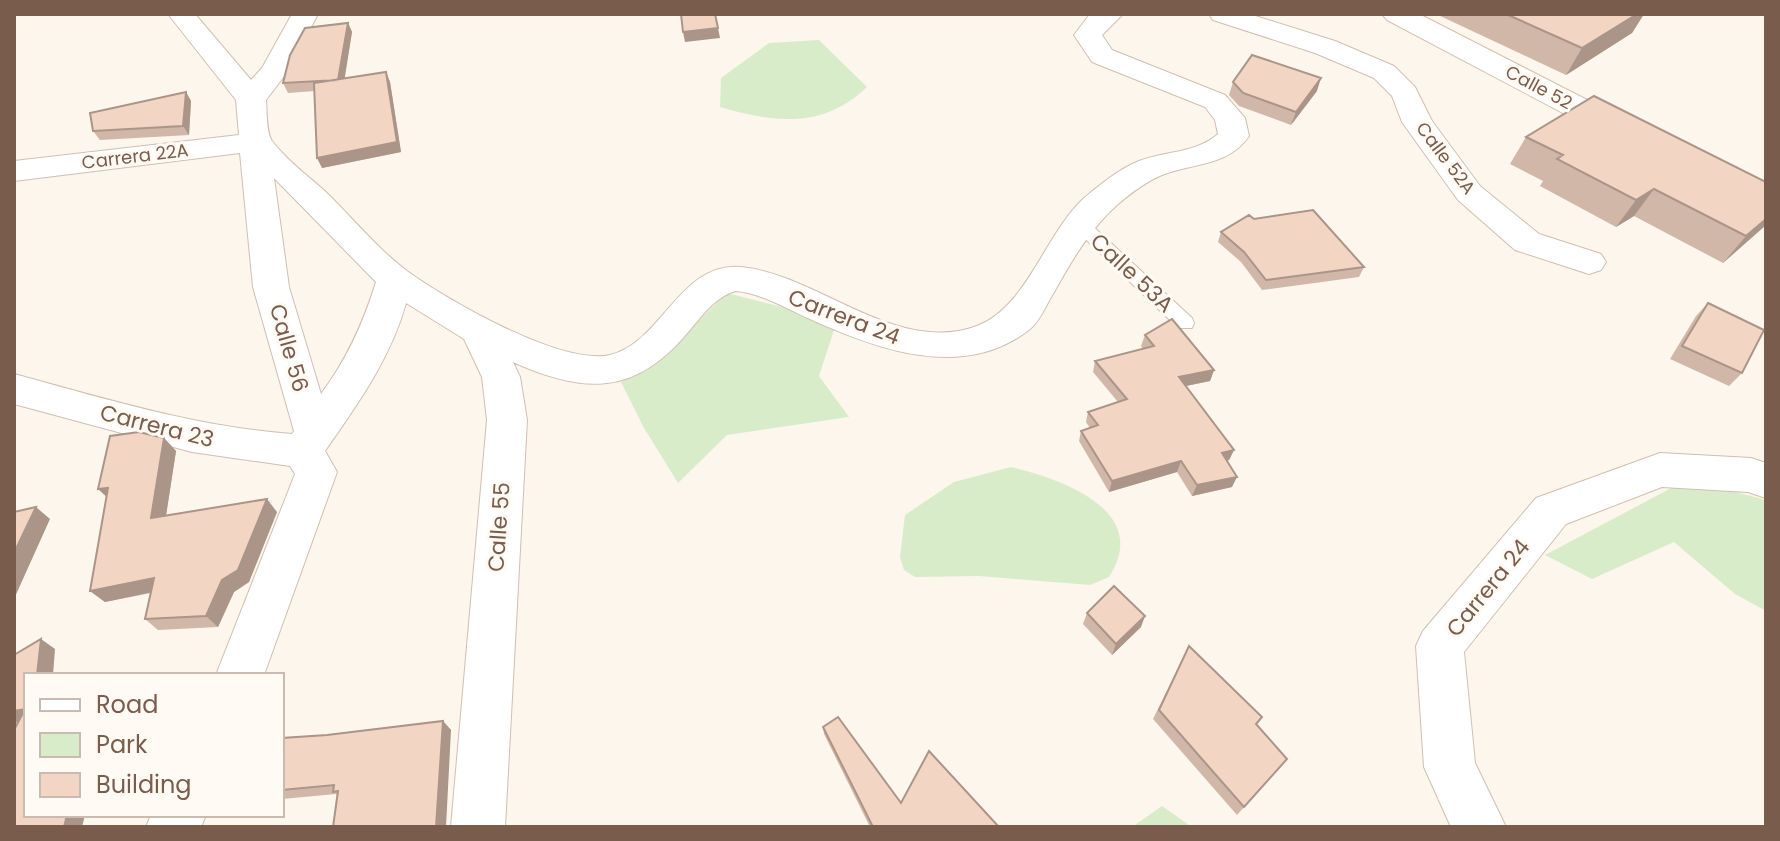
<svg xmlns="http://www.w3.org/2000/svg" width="1780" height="841" font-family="Poppins,sans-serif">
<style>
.green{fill:#d8ecc9}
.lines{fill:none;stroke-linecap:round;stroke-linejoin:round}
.lane-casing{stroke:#d1beb0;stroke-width:2}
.street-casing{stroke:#d1beb0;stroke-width:2}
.secondary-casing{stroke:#d6c0b0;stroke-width:2}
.lane{fill:#fff;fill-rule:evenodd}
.street{fill:#fff;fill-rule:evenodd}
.secondary{fill:#fff;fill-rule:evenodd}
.wall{fill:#d1b7a8}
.shaded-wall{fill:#aa9588}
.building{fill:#f3d5c3;stroke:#aa9588;stroke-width:2}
.labels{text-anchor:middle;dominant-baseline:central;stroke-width:6;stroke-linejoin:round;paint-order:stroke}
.far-street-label{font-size:18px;fill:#7a5c4d;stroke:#fffaf3}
.street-label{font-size:22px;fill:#7a5c4d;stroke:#fffaf3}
</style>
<rect width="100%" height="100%" fill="#fdf6ec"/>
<path class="green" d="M 819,40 L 867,87 C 823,129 775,123 720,107 L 721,78 L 769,43 Z
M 727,293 L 794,310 L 835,327 L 819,376 L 849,417 L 727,435 L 678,483 L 644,428 L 621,382 L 664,355 Z
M 1011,467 C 1062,479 1152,511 1109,577 L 1090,585 L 979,576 L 915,577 L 904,570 L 900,557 L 905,515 L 954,482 Z
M 1675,486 L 1728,490 L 1766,500 L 1766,611 L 1735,594 L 1674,542 L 1592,579 L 1545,555 Z
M 1162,806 L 1192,827 L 1132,827 Z"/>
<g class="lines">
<g class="lane-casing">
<path id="lane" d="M 1079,218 L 1085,219 L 1192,318 L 1194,323 L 1192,328 L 1178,328 L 1073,227 L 1071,223 L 1073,219 Z"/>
</g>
<g class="street-casing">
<path id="street" d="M 168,14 L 195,14 L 251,80 L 262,68 L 292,14 L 318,14 L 288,71 L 266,100 C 267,111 266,132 272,141 C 287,161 311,178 329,195 C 354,220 379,250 407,271 C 447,300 561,366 610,355 C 663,342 679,262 741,267 C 817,274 897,356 977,326 C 1027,307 1045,234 1084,198 C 1101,184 1119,169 1139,161 C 1165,151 1197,153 1218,134 L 1215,120 L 1205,107 L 1092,62 L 1074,35 L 1090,14 L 1123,14 L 1102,35 L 1112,50 L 1225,95 L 1245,118 L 1249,136 C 1229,166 1193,163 1162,175 C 1145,182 1131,193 1117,205 C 1089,230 1071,262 1053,294 C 1046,305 1040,321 1030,329 C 964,382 876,349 810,319 C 787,309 761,293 736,291 C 716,296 702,316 689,331 C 636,395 586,395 513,362 L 520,377 L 527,420 L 505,827 L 451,827 L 487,420 L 482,377 L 464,339 L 406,303 C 391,358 357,405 325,451 L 337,472 L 264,675 L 216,675 L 295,474 L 290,466 L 192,452 L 14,404 L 14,374 C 106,399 197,427 292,434 L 294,431 L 253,287 L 240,153 L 14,181 L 14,161 L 239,135 L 236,100 ZM 274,178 L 376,282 C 363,324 347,359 321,394 L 289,287 Z
M 1209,14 L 1249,14 L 1335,41 L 1394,66 L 1415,87 L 1432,121 L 1480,186 L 1539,234 L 1601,254 L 1606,262 L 1601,270 L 1589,274 L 1515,250 L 1458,200 L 1402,122 L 1392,96 L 1374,78 L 1315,53 L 1213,20 Z
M 1660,453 L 1751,458 L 1766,463 L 1766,498 L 1748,492 L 1662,487 L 1566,524 L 1464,652 L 1475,763 L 1506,827 L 1451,827 L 1424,767 L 1416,646 L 1423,631 L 1536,498 Z
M 151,815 L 206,815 L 201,827 L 146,827 Z"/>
</g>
<g class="secondary-casing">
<path id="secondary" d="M 1382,14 L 1419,14 L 1640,127 L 1645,134 L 1640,141 L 1628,144 L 1616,141 L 1387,20 Z"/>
</g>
<use href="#lane" class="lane"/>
<use href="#street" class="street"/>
<use href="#secondary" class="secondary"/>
</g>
<path class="wall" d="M 1436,14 L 1644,14 L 1632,33 L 1566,75 Z
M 348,23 L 352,32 L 344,79 L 386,72 L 390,82 L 401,152 L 322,168 L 315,91 L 288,93 L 283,83 Z
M 1233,82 L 1317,91 L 1291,125 L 1239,106 L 1229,95 Z
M 186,92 L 191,101 L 189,135 L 100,140 L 93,131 Z
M 1526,137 L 1766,182 L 1766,225 L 1723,263 L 1634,216 L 1616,227 L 1540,186 L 1543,181 L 1510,164 Z
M 1254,219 L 1364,267 L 1359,277 L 1262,290 L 1241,262 L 1218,242 L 1221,232 Z
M 1708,303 L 1742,373 L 1729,386 L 1670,359 L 1696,316 Z
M 1145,335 L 1214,370 L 1210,381 L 1186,386 L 1234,450 L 1229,460 L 1227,461 L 1232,487 L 1192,496 L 1177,472 L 1109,492 L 1079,441 L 1081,431 L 1090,428 L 1086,422 L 1088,412 L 1118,402 L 1093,372 L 1095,361 L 1143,349 L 1141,346 Z
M 164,438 L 176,451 L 166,515 L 277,512 L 249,582 L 234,592 L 218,627 L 158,630 L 145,619 L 151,593 L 105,602 L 90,591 Z
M 1087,613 L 1141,627 L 1112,655 L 1083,624 Z
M 1189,646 L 1287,759 L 1237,815 L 1153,719 Z
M 443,721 L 451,730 L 337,795 L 336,794 L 282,799 L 282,738 L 327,735 Z
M 823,727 L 901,803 L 999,827 L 870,827 L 824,734 Z"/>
<path class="shaded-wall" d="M 1637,14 L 1644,14 L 1632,33 L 1566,75 L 1582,48 Z
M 348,23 L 352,32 L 343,89 L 338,80 Z
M 718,28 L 720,38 L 685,42 L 683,32 Z
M 386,72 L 390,82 L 401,152 L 322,168 L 317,158 Z
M 1321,78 L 1317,91 L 1291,125 L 1296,112 Z
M 186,92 L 191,101 L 189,135 L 183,126 Z
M 1654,189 L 1634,216 L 1616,227 L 1636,200 Z
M 1766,219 L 1766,225 L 1723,263 L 1746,236 Z
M 1214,370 L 1210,381 L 1176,388 L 1179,377 Z
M 164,438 L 176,451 L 164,529 L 151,518 Z
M 1234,450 L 1229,460 L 1217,463 L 1222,453 Z
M 1181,461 L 1177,472 L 1109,492 L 1112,481 Z
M 1237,477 L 1232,487 L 1192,496 L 1197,485 Z
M 108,488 L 111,501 L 98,489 Z
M 267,499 L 277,512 L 249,582 L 234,592 L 218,627 L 206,616 L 222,580 Z
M 36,507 L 50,519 L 14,599 L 14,553 Z
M 154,578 L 167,589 L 105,602 L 90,591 Z
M 1145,616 L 1141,627 L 1112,655 L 1116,644 Z
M 41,639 L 55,649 L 53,675 L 37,675 Z
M 25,709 L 26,721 L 14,723 L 14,711 Z
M 443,721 L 451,730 L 446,827 L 436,827 Z
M 67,815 L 85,815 L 82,827 L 64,827 Z"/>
<path class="building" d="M 681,14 L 715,14 L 718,28 L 683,32 Z
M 1506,14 L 1637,14 L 1582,48 Z
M 348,23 L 338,80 L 283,83 L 290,55 L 305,28 Z
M 1252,55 L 1321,78 L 1296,112 L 1243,93 L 1233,82 Z
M 386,72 L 397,142 L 317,158 L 314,83 Z
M 186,92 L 183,126 L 93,131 L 90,113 Z
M 1594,96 L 1766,182 L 1766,219 L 1746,236 L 1654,189 L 1636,200 L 1557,159 L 1563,155 L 1526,137 Z
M 1313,210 L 1364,267 L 1266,280 L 1244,252 L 1221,232 L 1249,215 L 1254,219 Z
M 1708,303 L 1764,330 L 1742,373 L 1682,346 Z
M 1172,319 L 1214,370 L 1179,377 L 1234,450 L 1222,453 L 1237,477 L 1197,485 L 1181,461 L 1112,481 L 1081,431 L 1098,425 L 1088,412 L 1127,399 L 1095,361 L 1154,346 L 1145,335 Z
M 139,432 L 164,438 L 151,518 L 267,499 L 238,570 L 222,580 L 206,616 L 145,619 L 154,578 L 90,591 L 108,488 L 98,489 L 110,436 Z
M 36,507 L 14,553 L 14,512 Z
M 1114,586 L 1145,616 L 1116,644 L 1087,613 Z
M 41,639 L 37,675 L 26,675 L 26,815 L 67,815 L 64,827 L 14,827 L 14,730 L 25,709 L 14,711 L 14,655 Z
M 1189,646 L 1262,717 L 1256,724 L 1287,759 L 1244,807 L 1159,710 Z
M 838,717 L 901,803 L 929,751 L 999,827 L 873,827 L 823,727 Z
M 443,721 L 436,827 L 333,827 L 338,791 L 333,792 L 334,785 L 282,790 L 282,738 L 327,735 Z"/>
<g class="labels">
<g class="far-street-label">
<text transform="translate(1539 87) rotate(28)">Calle 52</text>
<text transform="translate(135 156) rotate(-7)">Carrera 22A</text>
<text transform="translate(1446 158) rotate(53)">Calle 52A</text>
</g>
<g class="street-label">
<text transform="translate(1132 273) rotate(43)">Calle 53A</text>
<text transform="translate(844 317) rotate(21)">Carrera 24</text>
<text transform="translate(289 348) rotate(74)">Calle 56</text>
<text transform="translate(157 426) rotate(14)">Carrera 23</text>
<text transform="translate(499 527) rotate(-86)">Calle 55</text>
<text transform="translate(1488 588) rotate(-51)">Carrera 24</text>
</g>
</g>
<rect width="1780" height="841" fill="none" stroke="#7a5c4d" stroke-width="32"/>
<rect x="24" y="673" width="260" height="144" fill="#fffaf3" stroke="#cabbb1" stroke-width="2"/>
<rect x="40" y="699" width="40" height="12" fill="#ffffff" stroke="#cabbb1" stroke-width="2"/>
<text x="96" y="713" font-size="24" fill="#7a5c4d">Road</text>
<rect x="40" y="733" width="40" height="24" fill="#d8ecc9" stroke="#cabbb1" stroke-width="2"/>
<text x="96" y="753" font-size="24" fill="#7a5c4d">Park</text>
<rect x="40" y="773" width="40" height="24" fill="#f3d5c3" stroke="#cabbb1" stroke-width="2"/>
<text x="96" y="793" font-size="24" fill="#7a5c4d">Building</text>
</svg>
